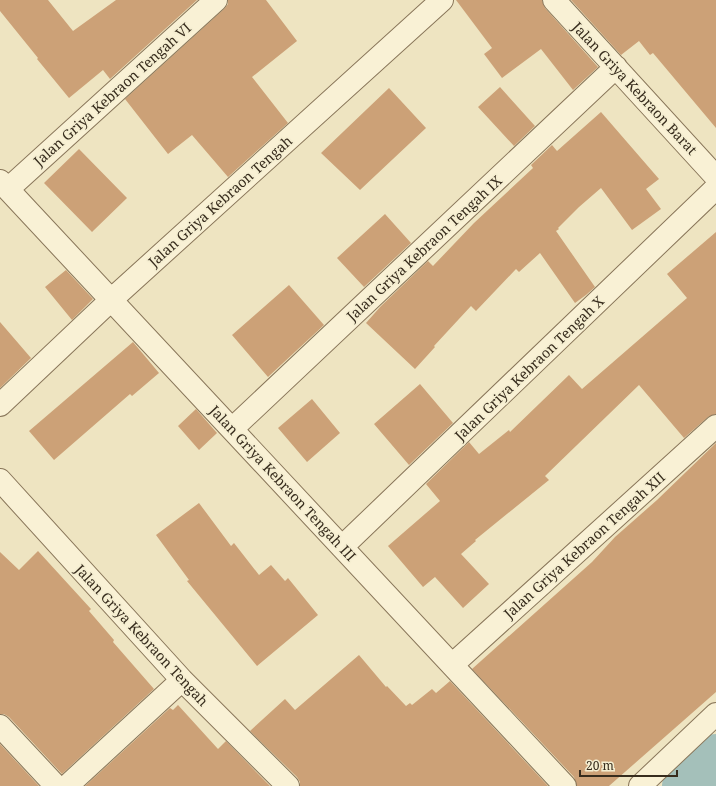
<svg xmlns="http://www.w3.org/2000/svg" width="716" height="786" font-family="'Noto Serif',serif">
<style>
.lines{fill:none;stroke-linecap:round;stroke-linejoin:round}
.river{stroke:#a4c0ba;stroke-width:58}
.building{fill:#cca177}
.minor-casing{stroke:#887559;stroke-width:24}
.minor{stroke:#f9f1d5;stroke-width:22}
.labels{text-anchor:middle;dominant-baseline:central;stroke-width:3.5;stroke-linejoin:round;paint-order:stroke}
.street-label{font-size:14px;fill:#372c1d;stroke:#f5eed1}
</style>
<rect width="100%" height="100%" fill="#eee4c1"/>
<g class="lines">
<path class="river" d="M 691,786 L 716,763"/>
</g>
<path class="building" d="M 0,0 L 48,0 L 73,31 L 116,0 L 197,0 L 110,79 L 103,70 L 69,98 L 37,59 L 38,58 L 0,11 Z
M 228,0 L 266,0 L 297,41 L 252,77 L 288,123 L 228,177 L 192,135 L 168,154 L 125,99 L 224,9 L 228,4 Z
M 456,0 L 542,0 L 545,8 L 598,67 L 573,90 L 541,49 L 502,78 L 484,54 L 492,48 Z
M 571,0 L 716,0 L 716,128 L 653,53 L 650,55 L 639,41 L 621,55 Z
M 500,87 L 535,126 L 514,146 L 478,107 Z
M 389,88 L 426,128 L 360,190 L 321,153 Z
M 601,112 L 659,179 L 646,189 L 661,209 L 632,230 L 601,188 L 579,207 L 558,228 L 559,229 L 556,231 L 595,287 L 586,295 L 575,303 L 540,253 L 519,272 L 516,269 L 476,311 L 471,306 L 434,346 L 435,347 L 415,369 L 366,323 L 381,306 L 428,261 L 433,266 L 474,223 L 533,168 L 531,165 L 552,145 L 557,151 Z
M 79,149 L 127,198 L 92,232 L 44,183 Z
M 385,214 L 411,243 L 364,287 L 337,258 Z
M 716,232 L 716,414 L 708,417 L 684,438 L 639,385 L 545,476 L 549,480 L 475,540 L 476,541 L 461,554 L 489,584 L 463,608 L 435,577 L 423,587 L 388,546 L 440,501 L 426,484 L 469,442 L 479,454 L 509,430 L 510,432 L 569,375 L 582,389 L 687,298 L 667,274 Z
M 66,270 L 93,299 L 72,320 L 45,287 Z
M 289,285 L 324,325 L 268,377 L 232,335 Z
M 0,322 L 31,358 L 0,388 Z
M 133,342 L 159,373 L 132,396 L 130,394 L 54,460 L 29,431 Z
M 420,384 L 453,423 L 409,465 L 374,424 Z
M 312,399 L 340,433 L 307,462 L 278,428 Z
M 196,409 L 217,433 L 199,450 L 178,426 Z
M 716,443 L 716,692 L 609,786 L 577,786 L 574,777 L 472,669 L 592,562 L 615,537 L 657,500 Z
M 199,503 L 231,546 L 234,543 L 259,575 L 271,565 L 285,581 L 288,578 L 318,615 L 257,666 L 187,581 L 189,580 L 156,535 Z
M 38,551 L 91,609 L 89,611 L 114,640 L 113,642 L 154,689 L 62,774 L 9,717 L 4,714 L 0,714 L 0,552 L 19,570 Z
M 359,655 L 386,687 L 387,686 L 406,706 L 410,703 L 412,705 L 432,689 L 436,693 L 450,681 L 548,786 L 300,786 L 300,782 L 297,777 L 250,731 L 285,699 L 295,710 Z
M 178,705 L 218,749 L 226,741 L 270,786 L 85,786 L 170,708 L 173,710 Z
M 0,744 L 39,786 L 0,786 Z"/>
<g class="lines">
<g class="minor-casing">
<path id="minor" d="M 554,0 L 716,177
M 0,181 L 565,786
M 8,189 L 216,0
M 0,405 L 111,300 L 442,0
M 232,429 L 616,67
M 0,480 L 182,680 L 288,786
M 342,547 L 716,188
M 452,665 L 716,426
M 0,726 L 56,786
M 67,786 L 182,680
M 640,786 L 716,714"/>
</g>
<use href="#minor" class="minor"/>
</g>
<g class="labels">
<g class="street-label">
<text transform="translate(635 88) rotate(47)">Jalan Griya Kebraon Barat</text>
<text transform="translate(112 94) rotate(-42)">Jalan Griya Kebraon Tengah VI</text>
<text transform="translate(220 201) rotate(-42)">Jalan Griya Kebraon Tengah</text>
<text transform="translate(424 248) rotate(-43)">Jalan Griya Kebraon Tengah IX</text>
<text transform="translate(529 368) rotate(-44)">Jalan Griya Kebraon Tengah X</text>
<text transform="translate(283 483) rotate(47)">Jalan Griya Kebraon Tengah III</text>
<text transform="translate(584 545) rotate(-42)">Jalan Griya Kebraon Tengah XII</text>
<text transform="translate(142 635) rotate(47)">Jalan Griya Kebraon Tengah</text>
</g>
</g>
<path d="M580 770v6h97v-6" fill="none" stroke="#372c1d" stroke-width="2"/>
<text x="586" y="770" font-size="12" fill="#372c1d" stroke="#f5eed1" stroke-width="3" paint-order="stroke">20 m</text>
</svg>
